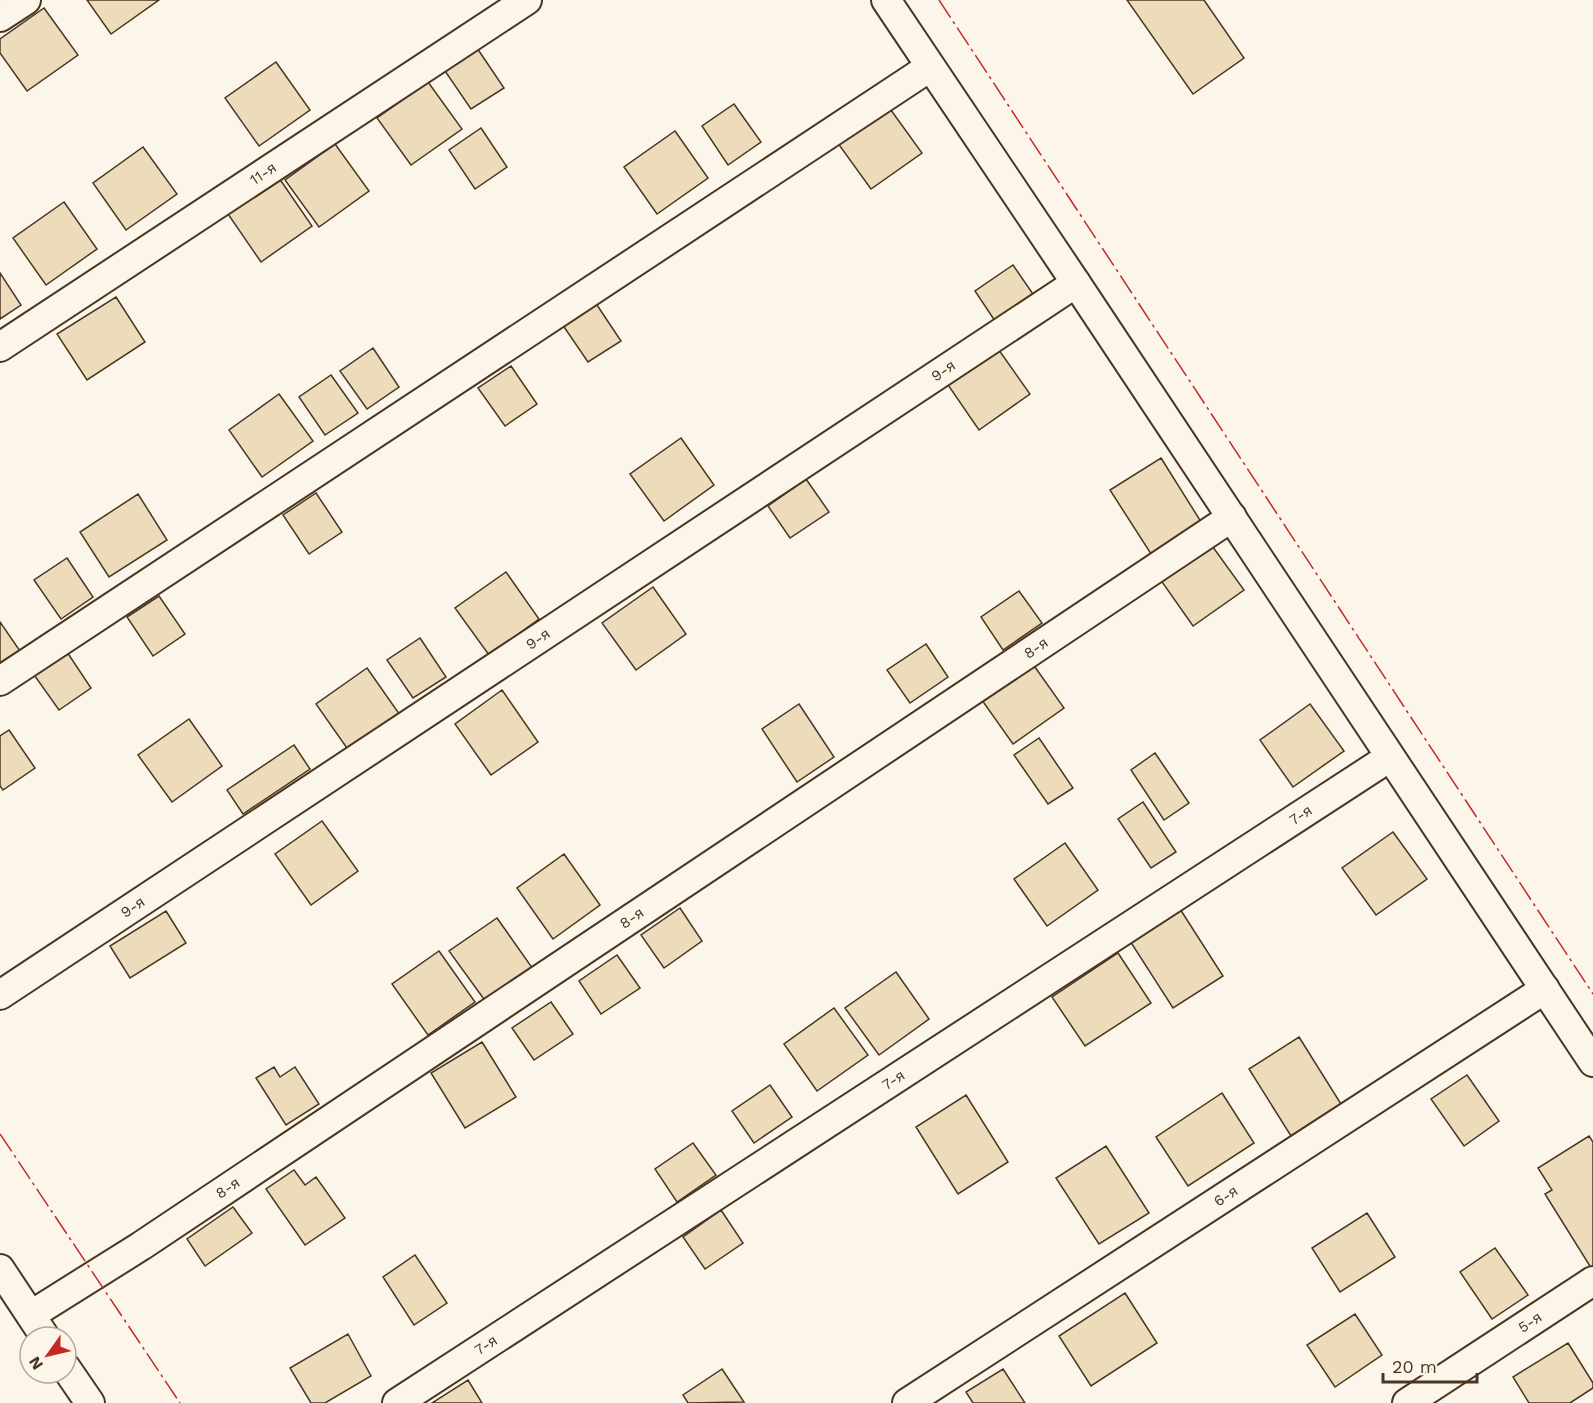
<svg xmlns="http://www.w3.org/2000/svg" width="1593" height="1403" font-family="'Work Sans',sans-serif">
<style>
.building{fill:#ecdcbc;stroke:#4a3520;stroke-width:1.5}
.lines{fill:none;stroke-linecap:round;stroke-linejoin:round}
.minor-casing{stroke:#4a3520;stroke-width:32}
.minor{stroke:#fbf6e9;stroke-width:28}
.power{stroke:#c62828;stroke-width:1.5;stroke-dasharray:21 4.5 3 4.5;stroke-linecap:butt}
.labels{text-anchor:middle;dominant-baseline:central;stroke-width:4.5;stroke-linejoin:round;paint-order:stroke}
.street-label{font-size:15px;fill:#4a3520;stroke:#fbf6e9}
</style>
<rect width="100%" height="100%" fill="#fbf6e9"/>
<path class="building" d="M 87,0 L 159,0 L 111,34 Z
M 1127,0 L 1204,0 L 1244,58 L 1193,94 Z
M 44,8 L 78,55 L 27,91 L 0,53 L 0,39 Z
M 477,48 L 504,88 L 471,109 L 445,71 Z
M 276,62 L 310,110 L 259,146 L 225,98 Z
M 428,82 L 462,129 L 411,165 L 377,118 Z
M 734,104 L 761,142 L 728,165 L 702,126 Z
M 888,106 L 922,153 L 871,189 L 837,142 Z
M 481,128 L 507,167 L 475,189 L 449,150 Z
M 675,131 L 708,178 L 657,214 L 624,167 Z
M 335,144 L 369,191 L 319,227 L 285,180 Z
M 143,147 L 177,194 L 126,230 L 93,183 Z
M 279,178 L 312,226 L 261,262 L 228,214 Z
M 64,202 L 97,249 L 46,285 L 13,238 Z
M 1013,265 L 1035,297 L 997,324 L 975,291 Z
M 0,273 L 21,305 L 0,319 Z
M 116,297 L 145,342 L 87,380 L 57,334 Z
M 595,302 L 621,341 L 588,362 L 562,324 Z
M 996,346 L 1030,394 L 979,430 L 946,382 Z
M 373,348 L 399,387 L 367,409 L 340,371 Z
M 511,366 L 537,404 L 505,426 L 478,388 Z
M 331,375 L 358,413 L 325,435 L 299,397 Z
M 279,394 L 313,441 L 262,477 L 229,430 Z
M 681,438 L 714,485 L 664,521 L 630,474 Z
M 1161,458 L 1203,525 L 1153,557 L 1110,490 Z
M 806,479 L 829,512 L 790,538 L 768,506 Z
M 316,493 L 342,532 L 309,554 L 283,515 Z
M 138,494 L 167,540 L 109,577 L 80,532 Z
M 1210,543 L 1244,590 L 1193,626 L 1160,579 Z
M 67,558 L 93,597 L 61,619 L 34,580 Z
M 506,572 L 539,619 L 489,655 L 455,608 Z
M 653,587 L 686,634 L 636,670 L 602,623 Z
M 1019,591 L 1042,623 L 1003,650 L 981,617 Z
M 159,596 L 185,634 L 153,656 L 127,617 Z
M 0,622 L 20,651 L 0,665 Z
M 420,638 L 446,677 L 413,698 L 387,660 Z
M 926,644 L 948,677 L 910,703 L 887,670 Z
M 65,649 L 91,688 L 59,710 L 32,672 Z
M 1030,660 L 1064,708 L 1013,744 L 979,696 Z
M 367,668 L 400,715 L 349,751 L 316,704 Z
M 502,690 L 538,742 L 491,775 L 455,724 Z
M 799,704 L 834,757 L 797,782 L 762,729 Z
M 1310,704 L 1344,751 L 1293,787 L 1260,740 Z
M 189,719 L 222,766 L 172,802 L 138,755 Z
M 9,730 L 35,768 L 3,790 L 0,786 L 0,736 Z
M 1039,738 L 1073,788 L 1048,804 L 1014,755 Z
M 294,745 L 310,769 L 243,814 L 227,790 Z
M 1155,753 L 1189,803 L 1164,820 L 1131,770 Z
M 1143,802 L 1176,852 L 1151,868 L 1118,819 Z
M 322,821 L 358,871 L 311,905 L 275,854 Z
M 1393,832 L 1427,879 L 1376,915 L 1342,868 Z
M 1065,843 L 1098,890 L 1047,926 L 1014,879 Z
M 564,854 L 600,905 L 553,939 L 517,888 Z
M 680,908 L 702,941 L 664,968 L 641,935 Z
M 1180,909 L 1223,976 L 1173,1008 L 1130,941 Z
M 166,911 L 186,943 L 130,978 L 110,946 Z
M 497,918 L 533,969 L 486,1002 L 449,951 Z
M 439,951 L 475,1002 L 428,1035 L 392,984 Z
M 1118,953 L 1151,1003 L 1085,1046 L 1052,997 Z
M 617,955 L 640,988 L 601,1014 L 579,981 Z
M 896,972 L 929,1019 L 879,1055 L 845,1008 Z
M 551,1002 L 573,1034 L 534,1060 L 512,1028 Z
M 834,1008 L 868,1055 L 817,1091 L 784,1044 Z
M 1299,1037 L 1341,1104 L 1291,1136 L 1249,1069 Z
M 482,1042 L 516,1097 L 465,1128 L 431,1073 Z
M 274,1067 L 280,1077 L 295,1067 L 319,1104 L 286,1125 L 256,1078 Z
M 1467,1075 L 1499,1121 L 1464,1146 L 1431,1099 Z
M 770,1085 L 792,1117 L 754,1143 L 732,1111 Z
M 1222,1093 L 1254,1143 L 1188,1186 L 1156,1137 Z
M 966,1095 L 1008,1162 L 958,1194 L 916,1127 Z
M 1589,1136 L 1593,1142 L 1593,1271 L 1545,1194 L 1552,1190 L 1538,1168 Z
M 693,1143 L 716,1175 L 677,1202 L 655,1169 Z
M 1106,1146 L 1149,1213 L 1099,1244 L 1056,1178 Z
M 294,1170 L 305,1185 L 316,1177 L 345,1218 L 305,1245 L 266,1189 Z
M 233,1207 L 252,1233 L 205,1266 L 187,1239 Z
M 721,1210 L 743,1243 L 705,1269 L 683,1237 Z
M 1367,1213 L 1395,1257 L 1340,1292 L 1312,1248 Z
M 1495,1248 L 1528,1295 L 1492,1319 L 1460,1272 Z
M 415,1255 L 447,1303 L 414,1325 L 383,1277 Z
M 1125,1293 L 1157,1343 L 1091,1386 L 1059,1336 Z
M 1355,1314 L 1382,1355 L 1335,1387 L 1307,1345 Z
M 348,1334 L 371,1376 L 325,1403 L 311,1403 L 290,1368 Z
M 1568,1343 L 1593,1383 L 1593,1388 L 1570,1403 L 1529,1403 L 1513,1377 Z
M 722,1369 L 744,1402 L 688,1403 L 683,1395 Z
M 1003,1369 L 1025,1403 L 973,1403 L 966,1392 Z
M 468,1380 L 482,1403 L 432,1403 Z"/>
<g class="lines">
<g class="minor-casing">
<g id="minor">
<path d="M 886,0 L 1076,283 L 1593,1062"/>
<path d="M 0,17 L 26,0"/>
<path id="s1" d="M 0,347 L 527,0"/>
<path d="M 0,681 L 930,67"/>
<path id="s2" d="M 0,995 L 1076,283"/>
<path d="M 0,1269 L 45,1337"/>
<path id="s3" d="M 31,1315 L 141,1246 L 1232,517"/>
<path d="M 66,1368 L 90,1403"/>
<path id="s4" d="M 397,1403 L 1390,757"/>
<path id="s5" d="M 907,1403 L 1545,989"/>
<path id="s6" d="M 1407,1403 L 1593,1281"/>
</g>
</g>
<use href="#minor" class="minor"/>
<path class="power" d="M 939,0 L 1593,994
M 0,1134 L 180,1403"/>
</g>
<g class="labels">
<g class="street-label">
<text stroke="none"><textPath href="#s1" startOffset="315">11-я</textPath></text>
<text stroke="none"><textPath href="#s2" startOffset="1131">9-я</textPath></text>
<text stroke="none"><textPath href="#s2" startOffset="645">9-я</textPath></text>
<text stroke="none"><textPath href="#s3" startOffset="1206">8-я</textPath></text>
<text stroke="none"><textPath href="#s4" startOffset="1078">7-я</textPath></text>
<text stroke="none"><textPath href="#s2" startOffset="159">9-я</textPath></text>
<text stroke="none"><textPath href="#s3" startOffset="720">8-я</textPath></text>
<text stroke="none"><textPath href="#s4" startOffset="592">7-я</textPath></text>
<text stroke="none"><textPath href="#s3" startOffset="234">8-я</textPath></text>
<text stroke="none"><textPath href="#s5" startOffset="380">6-я</textPath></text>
<text stroke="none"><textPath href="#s6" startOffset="147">5-я</textPath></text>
<text stroke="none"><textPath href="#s4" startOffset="106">7-я</textPath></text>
</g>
</g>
<g transform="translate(48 1355) rotate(236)"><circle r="28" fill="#fbf6e9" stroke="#b4a999" stroke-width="1.5"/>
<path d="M0-4.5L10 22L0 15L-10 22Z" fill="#c62828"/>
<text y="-9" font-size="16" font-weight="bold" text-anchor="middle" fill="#4a3520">N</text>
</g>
<path d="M1383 1373v9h94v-9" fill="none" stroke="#4a3520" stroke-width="3"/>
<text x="1392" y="1373" font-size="18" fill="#4a3520" stroke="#fbf6e9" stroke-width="4.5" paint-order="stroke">20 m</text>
</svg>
